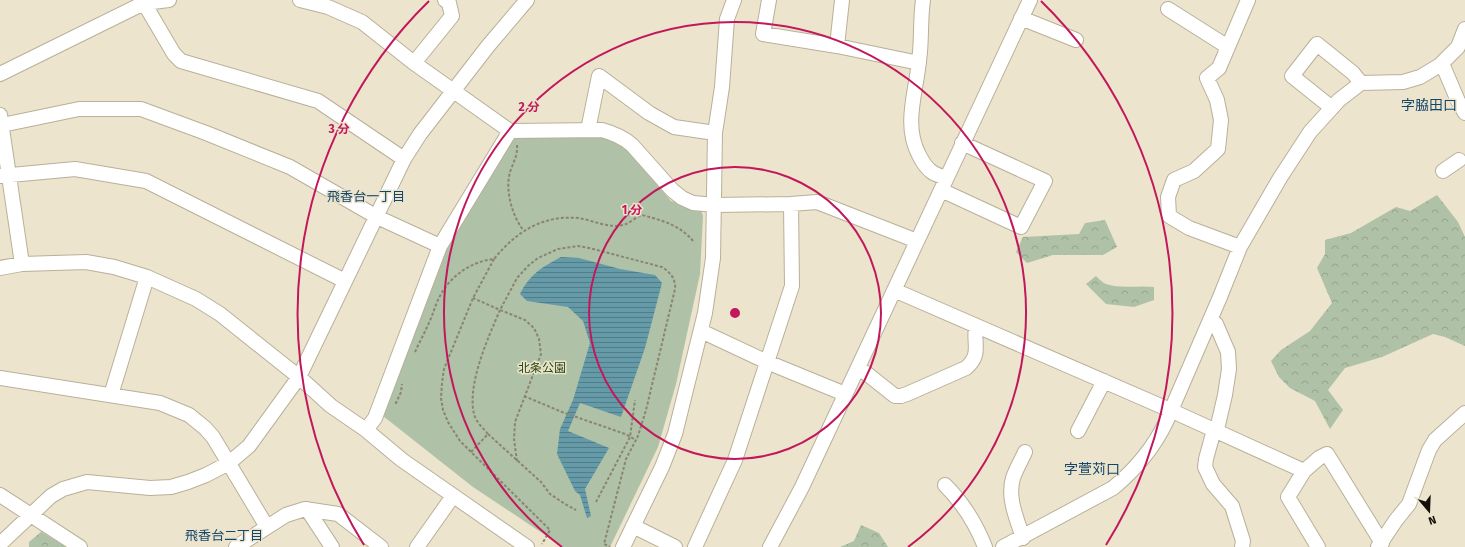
<svg xmlns="http://www.w3.org/2000/svg" width="1465" height="547" font-family="'Fira Sans','Noto Sans JP',sans-serif">
<style>
.forest{fill:url(#forest-crowns)}
.green{fill:#afc1a7}
.water{fill:url(#water-rules)}
.lines{fill:none;stroke-linecap:round;stroke-linejoin:round}
.minor-casing{stroke:#b8b09a;stroke-width:16}
.path{stroke:#8a8473;stroke-width:2;stroke-dasharray:3 2;stroke-linecap:butt}
.minor{stroke:#fff;stroke-width:14}
.ring{fill:none;stroke:#c2185b;stroke-width:2}
.labels{text-anchor:middle;dominant-baseline:central;stroke-width:3;stroke-linejoin:round;paint-order:stroke}
.park-label{font-size:12px;fill:#24450f;stroke:#ece4cc}
.neighbourhood-label{font-size:13px;fill:#134669;stroke:#ece4cc}
.quarter-label{font-size:14px;fill:#134669;stroke:#ece4cc}
.centre{fill:#c2185b;stroke:#ece4cc;stroke-width:2}
.ring-label{font-size:12px;text-anchor:middle;font-weight:bold;fill:#c2185b;stroke:#ece4cc;stroke-width:3;stroke-linejoin:round;paint-order:stroke}
</style>
<defs>
<pattern id="forest-crowns" width="20" height="18" patternUnits="userSpaceOnUse"><rect width="20" height="18" fill="#afc1a7"/><path d="M2 6a3 3 0 1 1 6 0M12 15a3 3 0 1 1 6 0" fill="none" stroke="#96a58e"/></pattern>
<pattern id="water-rules" width="6" height="5" patternUnits="userSpaceOnUse"><rect width="6" height="5" fill="#659ba8"/><path d="M0 2.5h6" fill="none" stroke="#527d87"/></pattern>
</defs>
<rect width="100%" height="100%" fill="#ece4cc"/>
<path class="forest" d="M 1437,195 L 1458,222 L 1465,237 L 1465,346 L 1445,337 L 1433,334 L 1382,357 L 1345,368 L 1328,390 L 1343,410 L 1330,429 L 1315,401 L 1290,388 L 1279,377 L 1271,361 L 1281,350 L 1310,331 L 1332,303 L 1317,268 L 1325,254 L 1325,240 L 1351,233 L 1396,207 L 1410,211 Z
M 1105,220 L 1117,247 L 1103,255 L 1053,255 L 1027,263 L 1016,252 L 1023,237 L 1079,234 L 1085,223 Z
M 1096,276 C 1099,279 1103,283 1106,284 C 1121,289 1138,285 1154,287 L 1154,300 L 1134,307 L 1106,304 L 1086,284 Z
M 861,525 L 879,533 L 888,547 L 840,547 L 854,541 Z
M 42,531 L 42,532 L 66,547 L 29,547 L 29,542 Z"/>
<path class="green" d="M 603,136 L 624,146 L 671,201 L 701,210 L 703,216 L 700,274 L 676,384 L 658,447 L 610,547 L 563,547 L 473,487 L 383,416 L 445,249 L 514,137 Z"/>
<path class="water" d="M 561,257 L 579,258 L 620,269 L 655,275 L 662,283 L 645,348 L 621,417 L 580,403 L 568,431 L 609,448 L 585,489 L 591,516 L 587,518 L 580,495 L 575,491 L 557,454 L 560,429 L 573,400 L 590,343 L 583,321 L 568,307 L 527,301 L 520,294 C 530,274 542,267 561,257 Z"/>
<g class="lines">
<g class="minor-casing">
<path id="minor" d="M 300,0 L 328,7 L 362,22 L 414,63 L 510,131 L 602,130 C 613,133 623,137 632,145 L 672,190 L 682,198 L 693,203 L 715,205 L 791,204 L 817,202 L 917,241
M 769,0 L 763,34 L 837,46 L 919,63
M 923,0 C 920,21 922,41 919,61 C 916,93 903,125 919,155 C 922,161 926,168 932,172 C 936,175 941,176 946,178
M 144,3 L 174,54 L 181,61 L 318,101 L 404,159
M 1168,9 L 1228,47
M 1021,18 L 1076,40
M 837,46 L 842,0
M 414,63 L 452,16 L 449,3 L 445,0
M 1440,65 L 1444,68 L 1458,101 L 1465,113
M 0,74 L 144,3 L 169,0
M 1332,108 L 1292,76 L 1317,44 L 1353,73 L 1361,83
M 0,115 L 22,264
M 2,125 L 79,109 L 141,109 L 206,133 L 290,167 L 377,217 L 440,246
M 588,130 L 599,76 L 649,113 L 674,127 L 715,133 L 713,258 L 705,313 L 675,434 L 662,467 L 623,547
M 715,133 L 722,87 L 727,19 L 734,0
M 1443,171 L 1459,160
M 0,176 L 75,169 L 146,181 L 345,281
M 941,190 L 1021,227 L 1045,181 L 962,143
M 1240,247 L 1189,228 L 1169,216 L 1168,197 L 1174,180 L 1194,171 L 1218,149 L 1221,120 L 1217,100 L 1207,78 L 1219,68 L 1248,0
M 0,268 L 22,264 L 86,262 L 114,267 L 147,277 L 196,299 L 220,314 L 299,377 L 331,406 L 366,430 L 402,460 L 527,547
M 894,290 L 1170,410 L 1304,471
M 1210,320 L 1216,324 L 1228,352 L 1229,369 L 1225,395 L 1218,425 L 1212,437 L 1206,459 L 1205,467 L 1213,484 L 1232,506 L 1243,541 L 1242,547
M 701,331 L 767,362 L 845,394
M 857,369 L 866,373 L 895,396 L 901,396 L 907,394 L 966,368 C 982,354 973,344 976,326
M 0,378 L 160,403 L 189,415 L 205,428 L 213,437 L 267,527
M 111,395 L 147,277
M 366,430 L 375,418 L 440,246 L 510,131
M 1078,431 L 1104,381
M 945,485 C 963,503 976,524 985,547
M 0,495 L 80,547
M 307,509 L 332,547
M 633,526 L 675,547
M 1023,538 C 1017,519 1007,498 1013,478 C 1016,469 1021,461 1025,452
M 0,544 L 51,496 L 63,489 L 87,482 L 150,488 L 171,487 L 188,482 L 206,475 L 229,463 L 249,446 L 299,377 L 404,159 L 420,134 L 488,46 L 527,0
M 236,547 L 286,515 L 305,509 L 338,514 L 381,547
M 417,547 L 453,496
M 695,547 L 735,460 L 792,286 L 791,204
M 770,547 L 802,487 L 1030,0
M 1003,547 L 1113,488 C 1136,469 1153,449 1166,422 L 1220,297 L 1240,247 L 1280,178 L 1310,132 L 1339,100 L 1361,83 L 1403,82 L 1420,77 L 1440,65 L 1458,47 L 1465,29
M 1318,547 L 1288,497 L 1304,471 L 1319,458 L 1327,454 L 1382,543
M 1378,547 L 1396,520 L 1409,504 L 1429,450 L 1435,440 L 1465,413"/>
</g>
<path class="path" d="M 517,145 C 518,155 513,163 510,172 C 505,191 512,215 523,230
M 494,259 L 473,298 L 444,369 L 442,383 L 441,398 L 443,410 L 448,422 L 460,441 L 550,530 L 542,544
M 415,352 C 419,343 424,334 428,325 C 433,315 435,305 440,296 C 450,276 472,261 494,259 C 516,232 542,215 578,218 C 593,220 611,230 626,224 C 631,222 636,217 642,215 C 661,220 680,225 693,241
M 524,396 L 562,412 L 625,434 L 636,440
M 395,403 L 396,403 L 401,392 L 402,384
M 488,434 L 541,482 L 550,494 L 565,504 L 576,510
M 471,452 L 488,434 C 483,428 476,422 474,414 C 467,384 488,338 500,310 L 473,298
M 517,461 L 514,439 L 515,422 L 541,354 L 539,339 L 534,328 L 525,320 L 500,310 L 517,278 L 528,266 L 538,258 L 558,249 L 578,246 L 589,248 L 662,267 C 670,272 676,279 675,289 L 646,410 L 638,436 L 626,459 L 604,544 L 610,547
M 596,502 L 630,437 L 635,400"/>
<use href="#minor" class="minor"/>
</g>
<g class="ring">
<circle cx="735" cy="313" r="146"/>
<path d="M562 547A291 291 0 1 1 908 547"/>
<path d="M364 545A437 437 0 0 1 429 1M1041 1A437 437 0 0 1 1106 545"/>
</g>
<g class="labels">
<g class="park-label">
<text x="542" y="368">北条公園</text>
</g>
<g class="neighbourhood-label">
<text x="366" y="196">飛香台一丁目</text>
<text x="224" y="535">飛香台二丁目</text>
</g>
<g class="quarter-label">
<text x="1429" y="105">字脇田口</text>
<text x="1092" y="469">字萱苅口</text>
</g>
</g>
<circle cx="735" cy="313" r="6" class="centre"/>
<g class="ring-label">
<text x="529" y="111">2 分</text>
<text x="339" y="133">3 分</text>
<text x="632" y="214">1 分</text>
</g>
<g transform="translate(1429 511) rotate(161)" stroke="#ece4cc" stroke-width="3" paint-order="stroke">
<path d="M0-3L7 15L0 10L-7 15Z" fill="#131008"/>
<text y="-6" font-size="11" font-weight="bold" text-anchor="middle" fill="#131008">N</text>
</g>
</svg>
